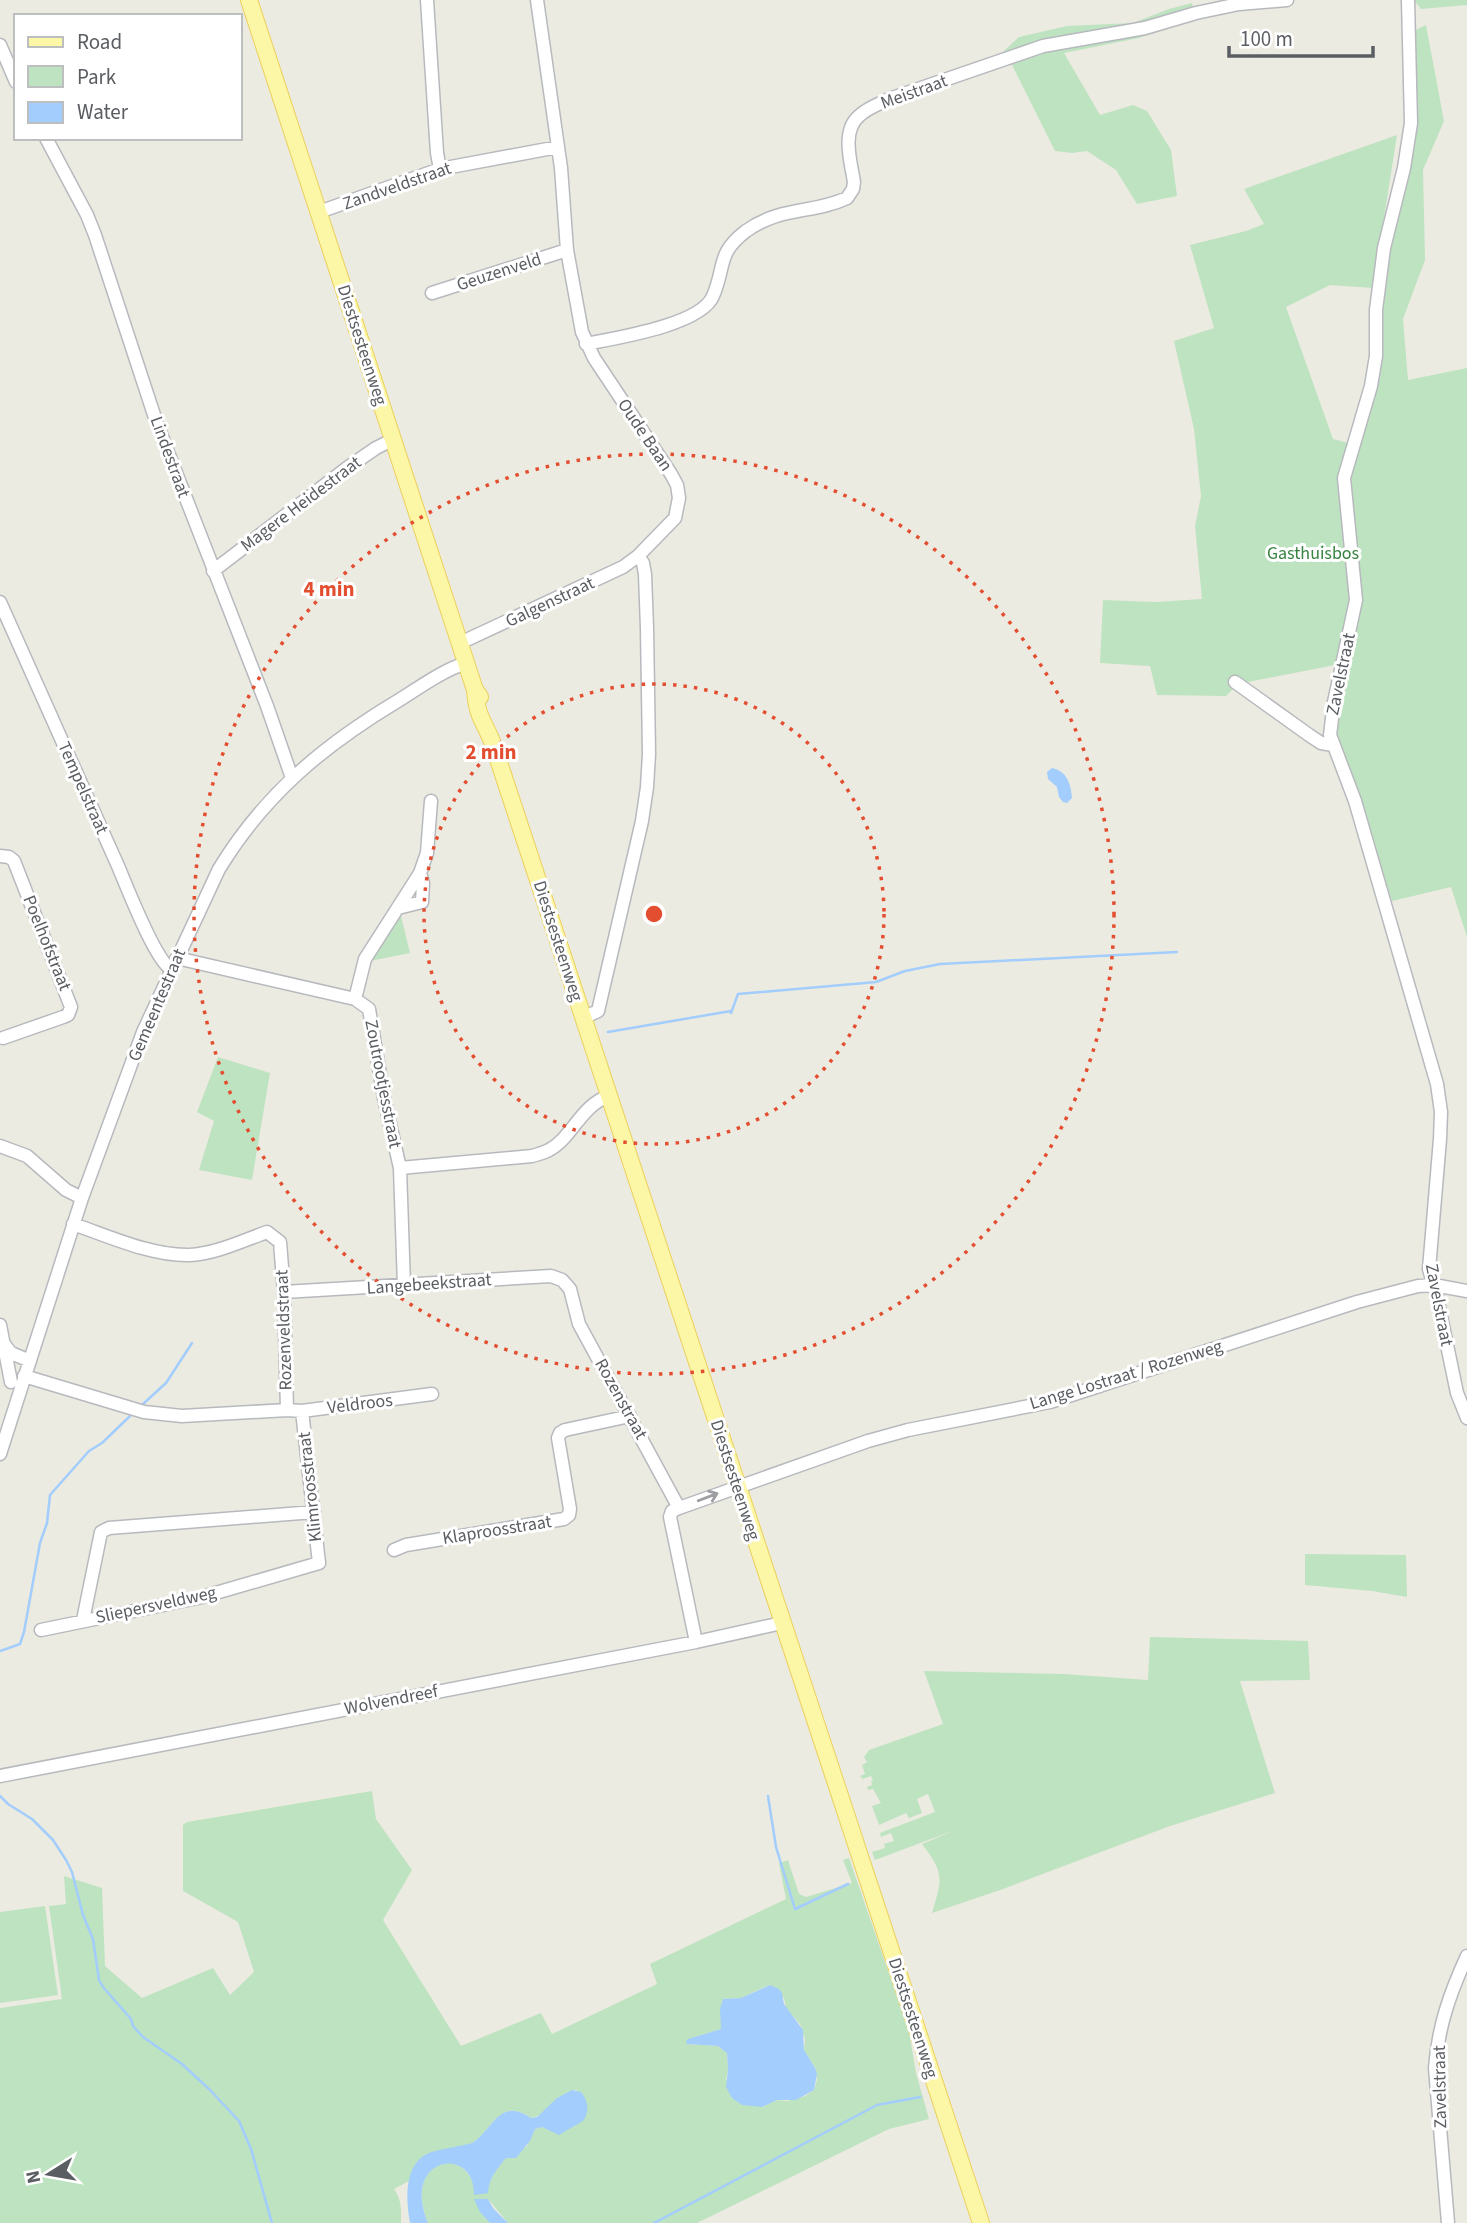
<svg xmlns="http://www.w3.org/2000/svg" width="1467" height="2223" font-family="'Source Sans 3',sans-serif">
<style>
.green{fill:#bee3c1;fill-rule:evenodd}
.water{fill:#a2cdfc}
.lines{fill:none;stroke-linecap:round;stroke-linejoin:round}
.stream{stroke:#a2cdfc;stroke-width:2.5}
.minor-casing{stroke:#b7b9be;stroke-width:15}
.major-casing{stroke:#ecd05b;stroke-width:18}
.minor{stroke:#fff;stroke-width:12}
.major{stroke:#fcf6a7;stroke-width:16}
.oneway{stroke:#9c9ea1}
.ring{fill:none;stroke:#e34e31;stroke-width:3.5;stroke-dasharray:3.5 7}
.labels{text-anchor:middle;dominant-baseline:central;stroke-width:6;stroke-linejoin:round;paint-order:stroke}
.street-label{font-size:18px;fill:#5a5d62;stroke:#fff}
.park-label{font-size:18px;fill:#378342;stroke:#fff}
.centre{fill:#e34e31;stroke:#fff;stroke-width:3.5}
.ring-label{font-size:21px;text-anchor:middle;font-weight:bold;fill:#e34e31;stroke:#fff;stroke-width:6;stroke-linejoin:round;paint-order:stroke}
</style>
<rect width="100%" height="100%" fill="#ecebe1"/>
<path class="green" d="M 1414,0 L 1467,0 L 1467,5 L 1421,9 Z
M 1192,3 L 1193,12 L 1164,19 L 1167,29 L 1139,38 L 1064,53 L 1100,115 L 1133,105 L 1147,111 L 1171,150 L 1177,196 L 1137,204 L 1116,170 L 1087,151 L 1072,153 L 1055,151 L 1012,65 L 995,59 L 1019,37 L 1067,26 L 1133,23 L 1169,9 Z
M 1426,25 L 1444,121 L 1423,170 L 1425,260 L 1403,319 L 1408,380 L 1467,368 L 1467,937 L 1451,887 L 1392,901 L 1335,727 L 1345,663 L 1238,684 L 1226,696 L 1157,695 L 1150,666 L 1100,663 L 1103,600 L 1155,602 L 1202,599 L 1195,526 L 1201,496 L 1194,429 L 1174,341 L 1214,328 L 1190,245 L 1246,231 L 1264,224 L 1244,189 L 1397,135 L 1373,288 L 1330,285 L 1286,307 L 1333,439 L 1359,446 L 1380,379 L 1378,314 L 1384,250 L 1401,148 L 1411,55 L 1407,34 Z
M 401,916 L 410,953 L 370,961 Z
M 218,1057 L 270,1073 L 252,1180 L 199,1170 L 214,1121 L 197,1112 Z
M 1305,1554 L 1406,1555 L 1407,1597 L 1372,1591 L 1305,1585 Z
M 1150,1637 L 1308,1641 L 1310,1680 L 1240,1681 L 1275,1793 L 1170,1826 L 1003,1889 L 932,1913 C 942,1879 945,1874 922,1844 L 955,1830 L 875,1860 L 872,1852 L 885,1848 L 884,1844 L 894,1841 L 891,1833 L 881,1837 L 880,1833 L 935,1812 L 928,1794 L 917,1799 L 922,1813 L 909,1818 L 906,1813 L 879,1825 L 872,1806 L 881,1803 L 873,1789 L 868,1790 L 867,1787 L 872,1785 L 871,1781 L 873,1780 L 871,1776 L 863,1779 L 860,1776 L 865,1774 L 862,1765 L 867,1762 L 864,1757 L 869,1750 L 943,1724 L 924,1671 L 1064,1674 L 1148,1680 Z
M 372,1791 L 376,1819 L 412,1870 L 383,1920 L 461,2046 L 541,2013 L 552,2034 L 657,1984 L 650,1964 L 786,1899 L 779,1863 L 788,1860 L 799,1894 L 806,1897 L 852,1883 L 843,1860 L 849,1858 L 909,2031 L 916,2073 L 929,2119 L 889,2129 L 697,2223 L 508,2223 L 488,2199 L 475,2200 L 490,2223 L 428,2223 C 403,2162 462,2143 474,2186 L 488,2185 L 495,2171 L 506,2158 L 518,2153 L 527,2146 L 535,2129 L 542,2127 L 551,2130 L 577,2090 C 556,2092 549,2115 531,2118 C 500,2096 494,2129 472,2143 L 416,2165 L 409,2181 L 394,2189 C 402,2200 401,2210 401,2223 L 0,2223 L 0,2008 L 62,1999 L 49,1906 L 66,1904 L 64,1876 L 102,1888 L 105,1966 L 142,1998 L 213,1968 L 230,1995 L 254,1972 L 238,1922 L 183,1891 L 183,1825 L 187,1822 ZM 769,1985 L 784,1998 L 786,2008 L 800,2024 L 805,2039 L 804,2050 L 815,2068 L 817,2080 L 814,2090 L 805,2096 L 787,2101 L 777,2100 L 762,2107 L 726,2080 L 728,2070 L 727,2053 L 718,2046 L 687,2044 L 701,2035 L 721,2029 L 723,1999 L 741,1998 Z
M 45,1906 L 58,1995 L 0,2003 L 0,1912 Z"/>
<path class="water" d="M 1052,768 C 1067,771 1071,784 1072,798 L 1067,803 L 1063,802 L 1059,797 L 1057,787 L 1048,779 L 1047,772 Z
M 770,1985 L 779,1989 L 782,1993 L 784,2004 L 803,2030 L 804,2050 L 815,2068 L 817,2074 L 814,2090 L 796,2100 L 777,2100 L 762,2107 L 742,2105 L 732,2098 L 726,2087 L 728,2070 L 727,2053 L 718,2046 L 687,2044 L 686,2041 L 688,2039 L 721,2029 L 720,2009 L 723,1999 L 741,1998 Z
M 572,2090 L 581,2092 C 588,2100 590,2112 583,2121 L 559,2135 L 542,2127 L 535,2129 L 530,2141 L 516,2158 L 506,2158 C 496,2170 489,2178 488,2193 L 474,2195 C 475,2144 400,2156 428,2223 L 410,2223 C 406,2201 403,2164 429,2153 C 443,2148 459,2147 472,2143 C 493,2130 499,2096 531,2118 L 537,2117 L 557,2098 Z
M 474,2199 L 488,2199 L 493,2208 L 508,2223 L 490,2223 L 480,2212 Z"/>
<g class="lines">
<path class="stream" d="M 731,1013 L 738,994 L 876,982 L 905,971 L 940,964 L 1177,952
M 608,1032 L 731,1011
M 143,1404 L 166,1383 L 192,1343
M 0,1651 L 20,1644 L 24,1632 L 40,1543 L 47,1523 L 50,1495 L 89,1451 L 102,1443 L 130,1416
M 0,1796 L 8,1804 L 32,1819 L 53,1840 L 66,1860 L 72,1872 L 83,1915 L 93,1939 L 99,1980 L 103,1987 L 131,2019 L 133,2026 L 143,2037 L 182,2064 L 210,2090 L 239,2121 L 251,2149 L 272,2223
M 768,1796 L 776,1847 L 795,1909 L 848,1884
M 654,2223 L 877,2105 L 920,2097"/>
<g class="minor-casing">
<path id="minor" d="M 427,0 L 437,153 L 440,169
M 1408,0 L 1411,123 L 1404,168 L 1384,248 L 1376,310 L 1376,356 L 1371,386 L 1344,478 L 1356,600 L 1334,702 L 1330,735 L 1355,801 L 1437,1084 L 1441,1112 L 1440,1139 L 1429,1269 L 1437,1297 L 1457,1393 L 1467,1418
M 0,45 L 16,82
M 46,138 L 87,215 L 95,235 L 157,424 L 267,706 L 292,778
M 319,212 L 440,169 L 558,147
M 432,293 L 567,250
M 586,344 C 616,338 701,325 713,296 C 726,266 716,254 746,231 C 781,206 813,214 847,198 L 853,189 L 854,182 C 851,163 841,131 859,116 C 867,108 879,104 889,99 L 1043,46 L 1145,28 L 1196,13 L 1239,4 L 1287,0
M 213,571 L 347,468 L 376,448 L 392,440
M 0,602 C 40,690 79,778 118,866 C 127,887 155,960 171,969
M 460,643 L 623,567 L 638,556 L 675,518 L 679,498 L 677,485 L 671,474 L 594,358 L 582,332 L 567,250 L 561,168 L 537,0
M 1235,682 L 1309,735 L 1321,743 L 1333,745
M 0,856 L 9,857 L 14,861 L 71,1007 L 68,1015 L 63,1017 L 3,1038
M 398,908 L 422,902 L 423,883 L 420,873
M 176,959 L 181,959 L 355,999 L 369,1009 L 384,1098 L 400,1168 L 404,1286
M 355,999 L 365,959 L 420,873 L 427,853 L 431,801
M 583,1018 L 598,1011 L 642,821 L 647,787 L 649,754 L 647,628 L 645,574 L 643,563 L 638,556
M 0,1146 L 27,1156 L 66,1190 L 82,1198
M 400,1168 L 532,1156 C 538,1154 544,1153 549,1150 C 572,1138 581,1105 609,1096
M 73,1224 C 108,1236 152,1256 189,1255 C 215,1254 242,1241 267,1232 L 280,1242 L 284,1292 L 287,1410
M 284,1292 L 551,1276 L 562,1280 L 570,1289 L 579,1324 L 679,1508 L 672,1511 L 670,1517 L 696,1642
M 0,1325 L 11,1382
M 4,1344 L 11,1353 L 30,1361
M 24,1376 L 144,1412 L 182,1416 L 287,1410 L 302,1411 L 432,1394
M 0,1454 L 82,1198 L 143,1032 L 219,869 C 264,795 323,746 396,702 C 419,688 441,671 466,663
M 679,1508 L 868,1441 L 908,1430 L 1050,1402 L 1357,1302 L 1418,1286 L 1434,1285 L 1467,1291
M 394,1550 L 406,1545 L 564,1519 L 569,1515 L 570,1509 L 558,1438 L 560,1433 L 565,1430 L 630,1416
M 83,1620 L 101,1532 L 109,1528 L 314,1512
M 41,1630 L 202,1597 L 319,1563 L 302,1411
M 0,1776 L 696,1642 L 782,1623
M 1448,2223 L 1435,2068 C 1438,2027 1450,1993 1467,1956"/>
</g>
<g class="major-casing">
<path id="major" d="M 249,0 L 475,690 L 480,697
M 475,690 C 477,720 486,723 494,747 L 981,2223"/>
</g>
<use href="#minor" class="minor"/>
<use href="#major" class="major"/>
</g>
<defs><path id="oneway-shaft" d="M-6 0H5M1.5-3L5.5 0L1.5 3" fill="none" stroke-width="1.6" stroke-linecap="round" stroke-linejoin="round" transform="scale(1.75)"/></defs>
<use class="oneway" href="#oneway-shaft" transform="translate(708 1497) rotate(-21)"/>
<g class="ring">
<circle cx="654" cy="914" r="230"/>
<circle cx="654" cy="914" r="460"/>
</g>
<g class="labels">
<g class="street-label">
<text transform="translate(914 92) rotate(-20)">Meistraat</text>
<text transform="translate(397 186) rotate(-19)">Zandveldstraat</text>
<text transform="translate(499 272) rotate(-18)">Geuzenveld</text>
<text transform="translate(362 345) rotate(72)">Diestsesteenweg</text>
<text transform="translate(645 435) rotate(56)">Oude Baan</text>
<text transform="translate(170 457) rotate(70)">Lindestraat</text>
<text transform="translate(301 504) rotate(-37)">Magere Heidestraat</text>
<text transform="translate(550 602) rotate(-25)">Galgenstraat</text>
<text transform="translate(1341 674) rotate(-78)">Zavelstraat</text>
<text transform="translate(83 788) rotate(66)">Tempelstraat</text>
<text transform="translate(558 941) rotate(72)">Diestsesteenweg</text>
<text transform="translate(47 943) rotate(68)">Poelhofstraat</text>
<text transform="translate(157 1005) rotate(-67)">Gemeentestraat</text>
<text transform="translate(383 1084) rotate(79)">Zoutrootjesstraat</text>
<text transform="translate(429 1284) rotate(-4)">Langebeekstraat</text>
<text transform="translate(1439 1305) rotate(79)">Zavelstraat</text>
<text transform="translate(284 1330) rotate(-92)">Rozenveldstraat</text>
<text transform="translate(1126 1375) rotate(-17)">Lange Lostraat / Rozenweg</text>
<text transform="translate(621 1399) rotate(61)">Rozenstraat</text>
<text transform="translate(360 1404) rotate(-7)">Veldroos</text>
<text transform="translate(735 1480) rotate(72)">Diestsesteenweg</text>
<text transform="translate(310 1487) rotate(-96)">Klimroosstraat</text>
<text transform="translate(497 1530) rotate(-9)">Klaproosstraat</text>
<text transform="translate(156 1605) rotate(-12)">Sliepersveldweg</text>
<text transform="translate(391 1700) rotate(-11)">Wolvendreef</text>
<text transform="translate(913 2018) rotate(72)">Diestsesteenweg</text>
<text transform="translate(1440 2087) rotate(-91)">Zavelstraat</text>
</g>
<g class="park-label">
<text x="1313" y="553">Gasthuisbos</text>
</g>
</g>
<circle cx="654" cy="914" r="10" class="centre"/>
<g class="ring-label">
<text x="329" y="596">4 min</text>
<text x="491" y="759">2 min</text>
</g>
<rect x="14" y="14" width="228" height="126" fill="#ffffff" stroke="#bdbec0" stroke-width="2"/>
<rect x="28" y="37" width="35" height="10" fill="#fcf6a7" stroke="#bdbec0" stroke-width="2"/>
<text x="77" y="49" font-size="21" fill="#5a5d62">Road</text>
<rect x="28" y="66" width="35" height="21" fill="#bee3c1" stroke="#bdbec0" stroke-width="2"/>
<text x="77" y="84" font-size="21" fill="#5a5d62">Park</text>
<rect x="28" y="102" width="35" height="21" fill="#a2cdfc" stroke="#bdbec0" stroke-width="2"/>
<text x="77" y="119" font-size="21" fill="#5a5d62">Water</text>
<g transform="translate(49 2174) rotate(259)" stroke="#ffffff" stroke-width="5" paint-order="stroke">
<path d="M0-5L12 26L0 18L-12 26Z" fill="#5a5d62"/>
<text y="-10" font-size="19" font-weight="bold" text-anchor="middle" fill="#5a5d62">N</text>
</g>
<path d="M1229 46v10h144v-10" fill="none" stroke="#5a5d62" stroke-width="3.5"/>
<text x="1240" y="46" font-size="21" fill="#5a5d62" stroke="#ffffff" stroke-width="5" paint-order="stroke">100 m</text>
</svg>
